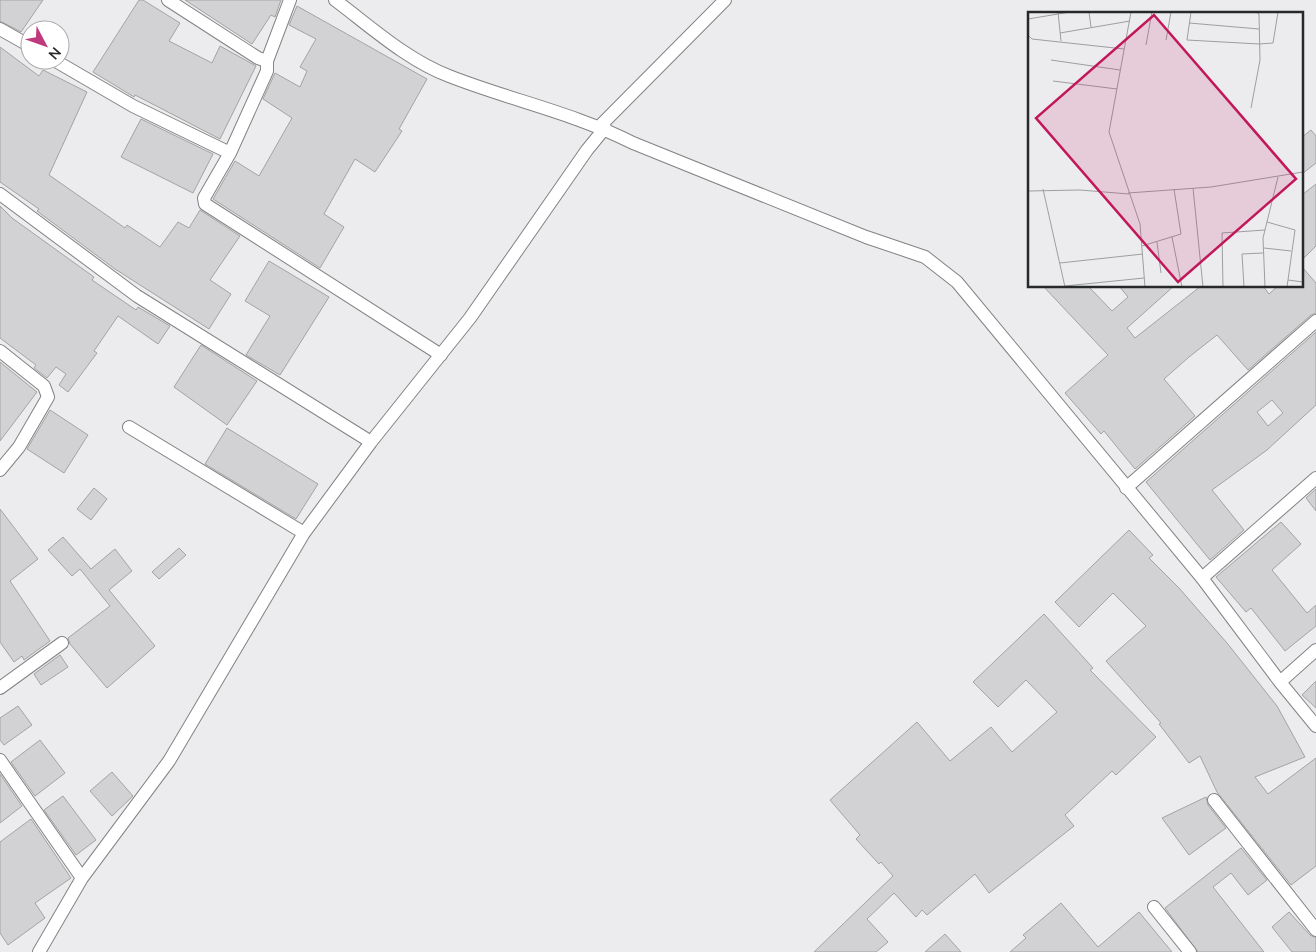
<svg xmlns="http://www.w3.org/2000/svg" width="1316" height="952" font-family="'Nunito Sans',sans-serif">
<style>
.building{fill:#d2d2d4;stroke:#a3a3a4;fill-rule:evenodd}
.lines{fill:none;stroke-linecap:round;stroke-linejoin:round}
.minor-casing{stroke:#838385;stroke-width:14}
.minor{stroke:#fff;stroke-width:12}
.inset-road{fill:none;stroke:#9d9e9f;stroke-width:1}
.view{fill:#c2185b;fill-opacity:0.15;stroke:#c2185b;stroke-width:2.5}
.inset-edge{fill:none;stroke:#272828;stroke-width:2.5}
</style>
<rect width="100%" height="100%" fill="#ececee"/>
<path class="building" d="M 0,0 L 43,0 L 21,32 L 0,21 Z
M 139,0 L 143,0 L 180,23 L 169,41 L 212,63 L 220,46 L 256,66 L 220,139 L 135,95 L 134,97 L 93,72 Z
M 185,0 L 281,0 L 275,17 L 271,15 L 252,44 Z
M 297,6 L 427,79 L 399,129 L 402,131 L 375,172 L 355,159 L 324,214 L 344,227 L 320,268 L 213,199 L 235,161 L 259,176 L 292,118 L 263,99 L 275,73 L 300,87 L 307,71 L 300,67 L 316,39 L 289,25 Z
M 0,47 L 39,76 L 43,70 L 87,92 L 49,175 L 125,228 L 127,225 L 160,247 L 178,222 L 189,228 L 200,210 L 240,236 L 210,280 L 231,294 L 209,329 L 115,269 L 37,211 L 39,209 L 0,182 Z
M 141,119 L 213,154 L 193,193 L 121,157 Z
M 1311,130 L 1316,136 L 1316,163 L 1302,174 L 1302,137 Z
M 1316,184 L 1316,246 L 1302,260 L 1302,195 Z
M 0,206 L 12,218 L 94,277 L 92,280 L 136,310 L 138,307 L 170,326 L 158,344 L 118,316 L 94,351 L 97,353 L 68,392 L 59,385 L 66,374 L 56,367 L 47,378 L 34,368 L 36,365 L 0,338 Z
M 269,261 L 329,297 L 280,375 L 246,355 L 270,316 L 245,301 Z
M 1302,267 L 1316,283 L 1316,313 L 1311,315 L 1248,370 L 1217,335 L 1189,357 L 1164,379 L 1195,416 L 1135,469 L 1104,431 L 1101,434 L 1065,393 L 1108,355 L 1043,286 L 1088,286 L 1112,311 L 1128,297 L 1119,286 L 1174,286 L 1127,328 L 1135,338 L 1201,286 L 1263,286 L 1269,294 L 1278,286 L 1302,286 Z
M 1316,332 L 1316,405 L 1267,450 L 1212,490 L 1244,530 L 1210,560 L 1146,482 ZM 1272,400 L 1283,413 L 1268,426 L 1257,412 Z
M 201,345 L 257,381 L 227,425 L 174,387 Z
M 0,362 L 37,392 L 0,441 Z
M 50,410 L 88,435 L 64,473 L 27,449 Z
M 227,428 L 318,484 L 296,519 L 205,464 Z
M 94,488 L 107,499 L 91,520 L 77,509 Z
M 1316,489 L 1316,511 L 1306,498 Z
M 0,509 L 38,559 L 10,581 L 50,641 L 24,660 L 22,656 L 14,662 L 0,642 Z
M 1281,522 L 1301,544 L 1272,570 L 1307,613 L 1316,605 L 1316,626 L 1285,651 L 1251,608 L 1246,612 L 1216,577 Z
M 1129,530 L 1153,555 L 1149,558 L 1179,588 L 1227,643 L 1277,706 L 1305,757 L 1255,777 L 1268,794 L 1316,758 L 1316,866 L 1291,885 L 1217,792 L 1200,756 L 1189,763 L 1159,724 L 1161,723 L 1106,661 L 1146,626 L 1113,593 L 1079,627 L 1055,602 Z
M 63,537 L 91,569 L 115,549 L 132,571 L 109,590 L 155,646 L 107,688 L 70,644 L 68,638 L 110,606 L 80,569 L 72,576 L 48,550 Z
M 179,548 L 186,555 L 159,579 L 152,572 Z
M 1044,614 L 1093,668 L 1090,670 L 1156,737 L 1116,775 L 1112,771 L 1065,815 L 1074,826 L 989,893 L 975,874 L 927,915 L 922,910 L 916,917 L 894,893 L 867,919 L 888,942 L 876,952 L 814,952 L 893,876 L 881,862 L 879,864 L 856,839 L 860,835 L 830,800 L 917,722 L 950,761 L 991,727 L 1012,752 L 1057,712 L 1026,680 L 998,707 L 973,682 Z
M 60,655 L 68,667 L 41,685 L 34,674 Z
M 1316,681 L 1316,708 L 1302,695 Z
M 18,706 L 32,725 L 4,745 L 0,740 L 0,718 Z
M 40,740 L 65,773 L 35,796 L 11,762 Z
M 112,772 L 133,796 L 112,816 L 90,791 Z
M 0,774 L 22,806 L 0,823 Z
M 63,796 L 96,840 L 76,855 L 44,810 Z
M 1206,797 L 1208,805 L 1226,828 L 1189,855 L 1162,818 Z
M 31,819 L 71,878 L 35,903 L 45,918 L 8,945 L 0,933 L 0,842 Z
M 1241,848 L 1267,880 L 1248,895 L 1231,873 L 1213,887 L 1264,952 L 1198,952 L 1165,908 Z
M 1061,903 L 1098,947 L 1139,912 L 1172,952 L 1010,952 L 1026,938 L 1023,935 Z
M 1289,912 L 1310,935 L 1316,938 L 1316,952 L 1292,952 L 1272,927 Z
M 945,934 L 961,952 L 925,952 Z"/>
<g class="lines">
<g class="minor-casing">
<path id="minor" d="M 168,0 L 258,58 L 267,61
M 290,0 L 267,61 L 267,71 L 230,153 L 204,198 L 205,204 L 441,355
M 335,0 C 371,27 407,60 449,76 C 510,100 574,113 633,143 L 866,237 L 925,257 L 957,282 L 1202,578 L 1280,682 L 1316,726
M 0,29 L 30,46
M 54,60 L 133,106 L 230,153
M 600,126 L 725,0
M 0,194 L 137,296 L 371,442
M 0,351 L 44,386 L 48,397 L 19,447 L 0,470
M 129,427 L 304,533
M 1126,488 L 1316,321
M 1202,578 L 1316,478
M 1280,682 L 1316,650
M 0,688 L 62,643
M 0,760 L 82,878
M 1214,800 L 1316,930
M 1154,907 L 1190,952
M 39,952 L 82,878 L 169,761 L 304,533 L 371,442 L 470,318 L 587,150 L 605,128"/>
</g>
<use href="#minor" class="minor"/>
</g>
<g transform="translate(1028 12)">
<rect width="275" height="275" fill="#ececee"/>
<path class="inset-road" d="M 30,0 L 33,29M 61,0 L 63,15M 103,0 L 81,120 L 112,212 L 117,275M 163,0 L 159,28 L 231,32 L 245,31 L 250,0M 0,7 L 42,0M 161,11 L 231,17M 32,21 L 102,9M 0,23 L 4,27 L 96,37M 138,28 L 143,0M 118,33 L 124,0M 23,48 L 92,58M 25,69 L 89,77M 223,96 L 232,48 L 231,2 L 228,0M 165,176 L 175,275M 15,177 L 37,275M 0,179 L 52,178 L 101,182M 100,181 L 183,175 L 275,160M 239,210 L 267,218 L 259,275M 144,225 L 154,275M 129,230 L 133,261M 114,234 L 153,222 L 146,177M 236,236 L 263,239M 32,251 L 115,242M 260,268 L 275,270M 37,274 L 116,266M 195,275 L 194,221 L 237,218M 216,275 L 214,242 L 235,241M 237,275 L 235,226 L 250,165"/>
<path class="view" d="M 126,3 L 268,167 L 150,270 L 8,106 Z"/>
<rect width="275" height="275" class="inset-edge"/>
</g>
<g transform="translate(45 45) rotate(131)"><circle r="24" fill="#ffffff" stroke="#a9a9a9"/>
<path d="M0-4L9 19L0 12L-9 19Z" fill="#be397d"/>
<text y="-8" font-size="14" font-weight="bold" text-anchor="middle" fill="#272828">N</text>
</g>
</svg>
